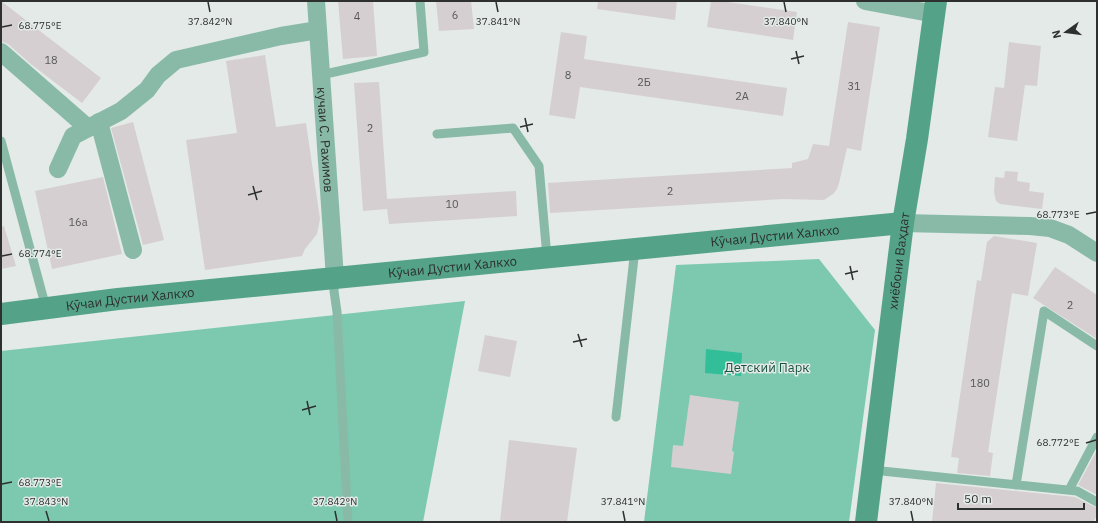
<svg xmlns="http://www.w3.org/2000/svg" width="1098" height="523" font-family="'IBM Plex Sans',sans-serif">
<style>
.green{fill:#7cc9af}
.water{fill:#31be98}
.building{fill:#d6cfd1}
.lines{fill:none;stroke-linecap:round;stroke-linejoin:round}
.lane{stroke:#89baa8;stroke-width:9}
.street{stroke:#89baa8;stroke-width:18}
.secondary{stroke:#54a389;stroke-width:22}
.ticks{fill:none;stroke:#2d302f;stroke-width:1.5}
.labels{text-anchor:middle;dominant-baseline:central;stroke-width:3;stroke-linejoin:round;paint-order:stroke}
.number-label{font-size:11px;fill:#575858}
.street-label{font-size:13px;fill:#2d302f;stroke:#e3eae7}
.park-label{font-size:13px;fill:#1c5242;stroke:#e3eae7}
.ticks-label{font-size:10px;text-anchor:middle;fill:#2d302f;stroke:#e3eae7;stroke-width:3;stroke-linejoin:round;paint-order:stroke}
</style>
<rect width="100%" height="100%" fill="#e3eae7"/>
<path class="green" d="M 819,259 L 875,330 L 849,522 L 644,522 L 676,265 Z
M 465,301 L 423,522 L 1,522 L 1,351 Z"/>
<path class="water" d="M 706,349 L 742,353 L 741,376 L 705,373 Z"/>
<path class="building" d="M 1,1 L 101,78 L 82,103 L 32,65 L 8,44 L 1,41 Z
M 338,1 L 373,1 L 377,56 L 343,59 Z
M 436,1 L 471,1 L 474,29 L 439,31 Z
M 598,1 L 677,1 L 675,20 L 597,9 Z
M 711,1 L 721,1 L 797,12 L 793,40 L 707,27 Z
M 848,22 L 880,27 L 861,151 L 847,148 L 839,183 L 837,189 L 833,194 L 824,200 L 783,199 L 550,213 L 548,183 L 792,168 L 792,163 L 808,159 L 813,144 L 829,146 Z
M 561,32 L 587,36 L 584,59 L 787,88 L 783,116 L 580,87 L 575,119 L 549,115 Z
M 1009,42 L 1041,46 L 1037,86 L 1025,85 L 1017,141 L 988,137 L 995,87 L 1004,88 Z
M 265,55 L 276,127 L 306,123 L 320,219 L 317,234 L 305,249 L 302,256 L 205,270 L 186,140 L 237,133 L 226,61 Z
M 379,82 L 387,199 L 516,191 L 517,216 L 389,224 L 387,209 L 363,211 L 354,83 Z
M 133,122 L 164,240 L 143,245 L 111,128 Z
M 1005,171 L 1018,172 L 1017,181 L 1030,183 L 1029,191 L 1044,193 L 1042,209 L 1000,204 L 996,201 L 994,192 L 995,177 L 1004,178 Z
M 103,177 L 122,254 L 52,269 L 35,191 Z
M 4,226 L 16,266 L 1,269 L 1,227 Z
M 994,236 L 1037,243 L 1028,296 L 1012,293 L 988,452 L 993,453 L 990,476 L 957,473 L 959,458 L 951,457 L 977,280 L 981,281 L 987,242 Z
M 1055,267 L 1097,295 L 1097,339 L 1033,298 Z
M 485,335 L 517,341 L 510,377 L 478,371 Z
M 690,395 L 739,402 L 732,451 L 734,452 L 731,474 L 671,467 L 673,445 L 683,446 Z
M 509,440 L 577,448 L 567,522 L 500,522 Z
M 1097,450 L 1097,495 L 1078,485 Z
M 936,483 L 1075,497 L 1097,508 L 1097,516 L 1093,522 L 932,522 Z"/>
<g class="lines">
<path class="lane" d="M 321,75 L 424,52 L 420,1
M 437,134 L 513,128 L 539,166 L 547,257
M 1,141 L 46,308
M 335,278 L 334,291 L 337,312 L 348,522
M 616,417 L 635,249
M 872,470 L 1077,491 L 1097,502
M 1016,485 L 1044,311 L 1097,346
M 1069,490 L 1097,437"/>
<g class="street">
<path id="s1" d="M 316,1 L 335,278"/>
<path d="M 865,1 L 935,14"/>
<path d="M 1,52 L 88,128"/>
<path d="M 99,122 L 133,250"/>
<path d="M 58,169 L 73,136 L 121,111 L 147,90 L 158,75 L 176,60 L 281,36 L 318,30"/>
<path d="M 903,223 L 1030,226 L 1050,228 L 1069,235 L 1097,253"/>
</g>
<g class="secondary">
<path id="s2" d="M 1,314 L 118,299 L 903,223"/>
<path id="s3" d="M 866,522 L 903,223 L 917,139 L 936,1"/>
</g>
</g>
<path class="ticks" d="M 208,2 L 210,12M 496,2 L 498,12M 784,2 L 786,12M 2,27 L 12,25M 796,51 L 799,64M 791,59 L 804,56M 525,118 L 528,132M 520,127 L 533,124M 253,186 L 257,200M 248,195 L 262,191M 1086,214 L 1096,212M 2,256 L 12,254M 850,266 L 853,280M 845,274 L 858,271M 578,334 L 582,347M 573,342 L 587,339M 307,401 L 310,415M 302,410 L 316,406M 1086,443 L 1096,440M 2,484 L 12,482M 46,511 L 49,521M 335,511 L 337,521M 623,511 L 625,521M 911,511 L 913,521"/>
<g class="labels">
<g class="number-label">
<text x="455" y="15">6</text>
<text x="357" y="16">4</text>
<text x="51" y="60">18</text>
<text x="568" y="75">8</text>
<text x="644" y="82">2Б</text>
<text x="854" y="86">31</text>
<text x="742" y="96">2A</text>
<text x="370" y="128">2</text>
<text x="670" y="191">2</text>
<text x="452" y="204">10</text>
<text x="78" y="222">16а</text>
<text x="1070" y="305">2</text>
<text x="980" y="383">180</text>
</g>
<g class="street-label">
<text stroke="none"><textPath href="#s1" startOffset="139">кучаи С. Рахимов</textPath></text>
<text stroke="none"><textPath href="#s2" startOffset="778">Кӯчаи Дустии Халкхо</textPath></text>
<text stroke="none"><textPath href="#s3" startOffset="263">хиёбони Ваҳдат</textPath></text>
<text stroke="none"><textPath href="#s2" startOffset="454">Кӯчаи Дустии Халкхо</textPath></text>
<text stroke="none"><textPath href="#s2" startOffset="130">Кӯчаи Дустии Халкхо</textPath></text>
</g>
<g class="park-label">
<text x="767" y="367">Детский Парк</text>
</g>
</g>
<g class="ticks-label">
<text x="498" y="25">37.841°N</text>
<text x="210" y="25">37.842°N</text>
<text x="786" y="25">37.840°N</text>
<text x="40" y="29">68.775°E</text>
<text x="1058" y="218">68.773°E</text>
<text x="40" y="257">68.774°E</text>
<text x="1058" y="446">68.772°E</text>
<text x="40" y="486">68.773°E</text>
<text x="46" y="505">37.843°N</text>
<text x="335" y="505">37.842°N</text>
<text x="623" y="505">37.841°N</text>
<text x="911" y="505">37.840°N</text>
</g>
<rect width="1098" height="523" fill="none" stroke="#2d302f" stroke-width="4"/>
<g transform="translate(1066 32) rotate(256)" stroke="#e3eae7" stroke-width="3" paint-order="stroke">
<path d="M0-3L7 15L0 10L-7 15Z" fill="#2d302f"/>
<text y="-6" font-size="11" font-weight="bold" text-anchor="middle" fill="#2d302f">N</text>
</g>
<path d="M958 503v6h126v-6" fill="none" stroke="#2d302f" stroke-width="2"/>
<text x="964" y="503" font-size="12" fill="#2d302f" stroke="#e3eae7" stroke-width="3" paint-order="stroke">50 m</text>
</svg>
